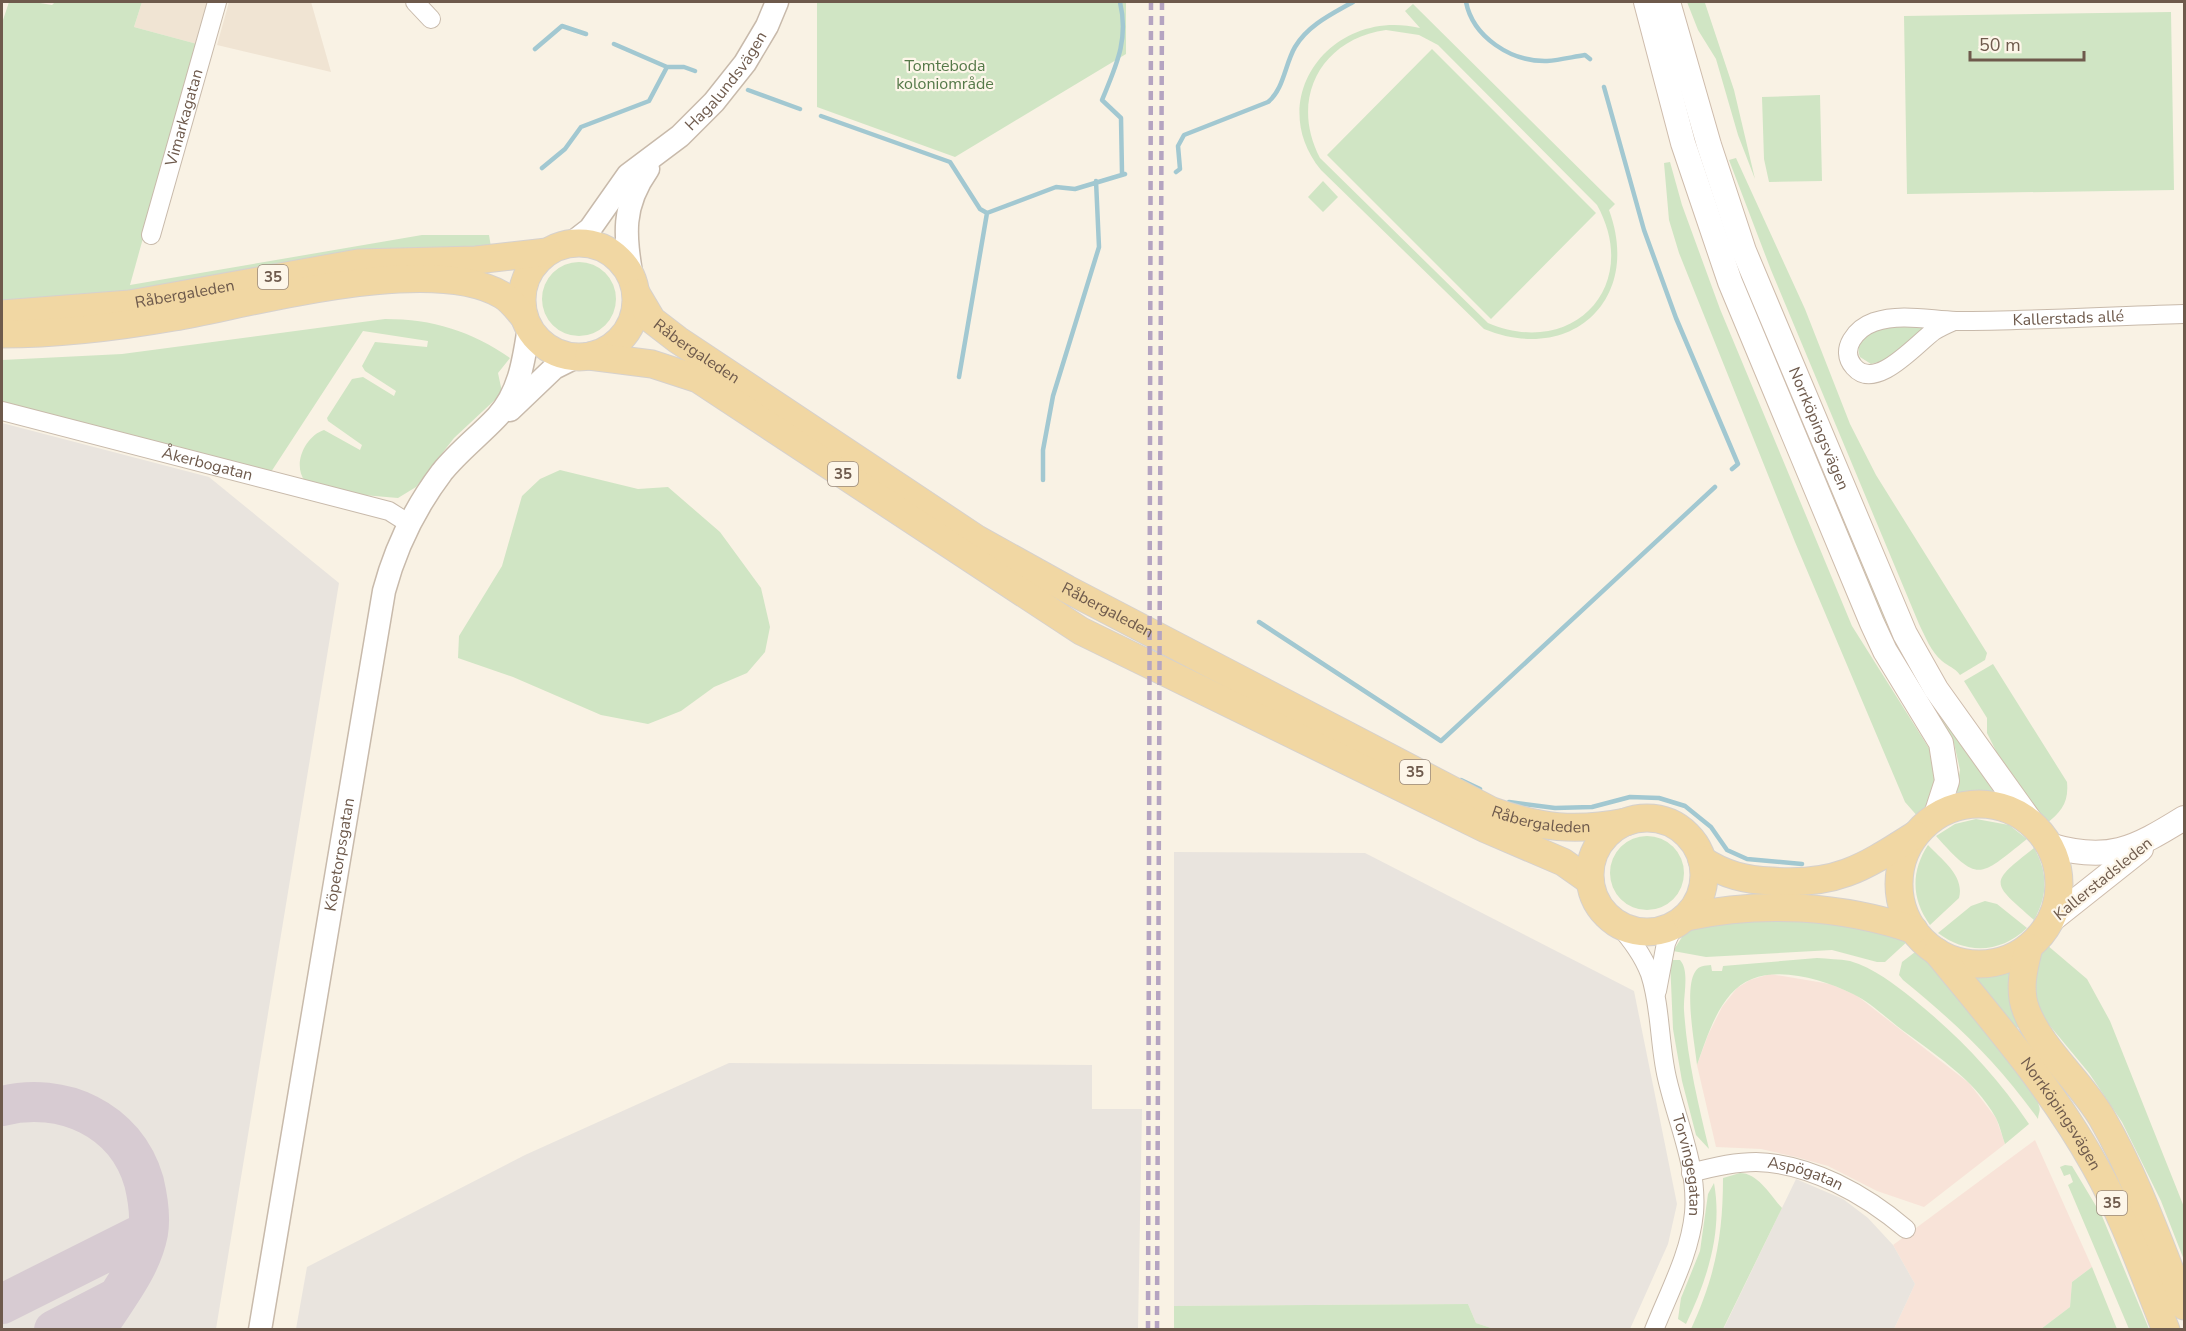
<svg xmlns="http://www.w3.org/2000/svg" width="2186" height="1331" font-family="'Nunito Sans',sans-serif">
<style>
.residential{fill:#f0e4d3}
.commercial{fill:#f8e3d8}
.industrial{fill:#e9e4de}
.green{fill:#d0e5c4;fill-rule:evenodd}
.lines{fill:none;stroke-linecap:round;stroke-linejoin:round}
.stream{stroke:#a2c8d1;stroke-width:4.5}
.taxiway{stroke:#d7cbd2;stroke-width:40}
.minor-casing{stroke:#c8baab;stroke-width:20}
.tertiary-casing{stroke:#c8baab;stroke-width:25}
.secondary-casing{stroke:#cebcac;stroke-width:26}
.primary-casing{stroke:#d6d1cd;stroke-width:29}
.minor{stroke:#fff;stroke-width:18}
.tertiary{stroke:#fff;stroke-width:22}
.secondary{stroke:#fff;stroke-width:24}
.primary{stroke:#f1d7a3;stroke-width:27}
.rail{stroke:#b5a4c1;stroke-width:4.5;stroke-dasharray:9 6;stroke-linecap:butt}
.labels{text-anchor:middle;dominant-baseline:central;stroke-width:4.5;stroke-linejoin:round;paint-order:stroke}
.shield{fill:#fdf6e9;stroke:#99897b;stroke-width:1.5}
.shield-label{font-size:15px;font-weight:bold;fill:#6e5a4c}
.park-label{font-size:16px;fill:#557949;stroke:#fdf6e9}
.street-label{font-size:16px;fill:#6e5a4c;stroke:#fdf6e9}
</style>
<rect width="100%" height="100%" fill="#f9f2e4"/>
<path class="residential" d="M 142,2 L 209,2 L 197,44 L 134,27 Z
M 229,2 L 311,2 L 331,72 L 217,45 Z"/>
<path class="commercial" d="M 1770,974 L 1830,984 L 1856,995 L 1969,1083 L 1996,1118 L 2005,1144 L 1924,1207 L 1877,1191 L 1828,1166 L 1796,1157 L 1761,1149 L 1716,1147 L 1697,1065 L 1708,1035 L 1722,1007 L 1737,988 L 1750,980 Z
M 2035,1140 L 2092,1267 L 2072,1282 L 2070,1307 L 2041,1329 L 1894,1329 L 1915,1284 L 1893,1245 Z"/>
<path class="industrial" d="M 2,423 L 209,477 L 339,583 L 216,1329 L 2,1329 Z
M 1174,852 L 1365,853 L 1634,991 L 1677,1204 L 1668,1244 L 1630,1329 L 1494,1329 L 1476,1323 L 1468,1304 L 1174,1306 Z
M 729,1063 L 1092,1065 L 1092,1109 L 1142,1109 L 1138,1329 L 296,1329 L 307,1267 L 525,1155 Z
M 1796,1179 L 1843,1199 L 1868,1218 L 1893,1245 L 1915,1284 L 1894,1329 L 1723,1330 Z"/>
<path class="green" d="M 9,2 L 34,2 L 52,5 L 55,2 L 142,2 L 134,27 L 197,44 L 130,285 L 422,235 L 489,235 L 491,247 L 370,250 L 129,293 L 2,304 L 2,23 Z
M 817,2 L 1126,2 L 1126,54 L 955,157 L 817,107 Z
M 1659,2 L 1877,593 L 2001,798 L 1978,794 L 1955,797 L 1960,770 L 1954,743 L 1888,637 L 1746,298 L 1700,169 Z
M 1687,2 L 1705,3 L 1734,90 L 1755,179 L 1738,135 L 1716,59 L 1698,30 Z
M 1413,4 L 1615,204 L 1609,210 C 1642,299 1572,365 1484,329 L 1321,170 C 1263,99 1331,7 1420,28 L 1405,11 ZM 1386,30 L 1419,35 L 1438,45 L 1597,205 C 1642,286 1573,359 1488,323 L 1320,158 C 1289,99 1321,39 1386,30 Z
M 2171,12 L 2174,190 L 1907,194 L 1904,16 Z
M 1432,49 L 1596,213 L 1491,319 L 1327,155 Z
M 1820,95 L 1822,181 L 1769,182 L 1764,159 L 1762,97 Z
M 1736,158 L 1805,309 L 1850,424 L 1876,475 L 1987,653 L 1985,660 L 1960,675 C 1954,667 1949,667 1942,661 C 1931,652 1925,636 1919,624 L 1771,270 L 1729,160 Z
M 1670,162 L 1682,205 L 1720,309 L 1852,626 L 1932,753 L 1935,782 L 1931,798 L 1919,818 L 1905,802 L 1795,542 L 1679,253 L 1669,220 L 1664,163 Z
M 1323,181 L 1338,197 L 1323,212 L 1308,197 Z
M542 299a37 37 0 1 1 74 0a37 37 0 1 1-74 0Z
M 385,319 C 433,319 471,331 510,358 L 498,373 L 502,392 L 498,397 L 454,438 L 416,487 L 398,498 L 363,495 L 305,481 C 292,465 305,436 324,430 L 360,450 L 362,445 L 328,421 L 327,418 L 352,379 L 363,377 L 394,396 L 396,391 L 365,371 L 362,366 L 375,342 L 427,347 L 428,341 L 363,331 L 271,472 L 2,403 L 2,360 L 122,354 Z
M 1938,322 L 1889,359 L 1871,364 L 1860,357 C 1847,321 1918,323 1938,322 Z
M 560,470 L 638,489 L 668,487 L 720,532 L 761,588 L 770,627 L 765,652 L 747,673 L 714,687 L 681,711 L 648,724 L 601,715 L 513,677 L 458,658 L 459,636 L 502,566 L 522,496 L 540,479 Z
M 1993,664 L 2067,782 C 2069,803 2061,812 2046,824 L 2001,761 L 1987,733 L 1987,718 L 1964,681 Z
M 1976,819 L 2009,825 L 2027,839 C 1979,877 1979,884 1936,836 L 1955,824 Z
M1610 873a37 37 0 1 1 74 0a37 37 0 1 1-74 0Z
M 1928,845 C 1942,860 1965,876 1959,898 L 1930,925 C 1911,899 1911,871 1928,845 Z
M 2034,848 C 2048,872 2048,895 2034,920 C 1991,882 1988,884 2034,848 Z
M 1985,901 L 1997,904 L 2027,928 C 2001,953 1967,955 1938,933 L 1971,906 Z
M 1765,918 L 1848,924 L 1909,940 L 1885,962 L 1877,962 L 1832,950 L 1706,957 L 1673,951 L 1684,934 L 1693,929 Z
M 2047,945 L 2087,979 L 2110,1021 L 2184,1207 L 2184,1260 L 2161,1201 L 2122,1122 L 2089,1073 L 2041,1015 L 2034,990 L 2039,957 Z
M 1919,949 C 1947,983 2030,1069 2039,1106 C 2041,1111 2038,1114 2038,1119 C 1998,1063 1956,1023 1903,980 L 1899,975 L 1902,962 Z
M 1817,958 C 1828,959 1839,959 1850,961 C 1874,968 1894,984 1913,999 C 1959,1036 1996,1075 2029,1124 L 2005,1144 C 2002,1136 2000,1126 1996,1118 C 1975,1079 1931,1052 1897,1026 C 1883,1015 1868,1001 1853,994 C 1824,980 1782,967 1752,979 C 1720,991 1707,1037 1697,1065 C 1695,1045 1684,989 1695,972 C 1699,965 1705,966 1711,965 L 1712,971 L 1722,971 L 1723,966 Z
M 1670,960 L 1680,960 C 1690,971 1683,996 1684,1010 C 1687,1058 1698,1103 1709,1149 L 1696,1135 L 1682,1081 L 1673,1029 Z
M 2011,968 L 2019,1026 L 2016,1029 L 1971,974 Z
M 2065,1165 L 2072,1166 L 2102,1216 L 2149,1329 L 2129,1329 L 2068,1185 L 2073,1182 L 2070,1174 L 2064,1176 L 2060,1167 Z
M 1740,1173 C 1758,1173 1770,1195 1782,1208 L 1723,1329 L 1691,1329 C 1715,1277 1723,1236 1723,1178 Z
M 1714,1183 C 1723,1232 1707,1280 1686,1324 L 1678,1319 L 1681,1298 L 1700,1251 L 1708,1194 Z
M 2092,1267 L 2117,1329 L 2041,1329 L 2070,1307 L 2072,1282 Z
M 1468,1304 L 1476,1323 L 1494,1329 L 1174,1329 L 1174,1306 Z"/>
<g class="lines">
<path class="stream" d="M 1120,2 C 1129,40 1116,66 1102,100 L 1121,118 L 1122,173
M 1466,2 C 1473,37 1511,62 1547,61 C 1560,60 1572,57 1585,55 L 1590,59
M 614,44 L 667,67 L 684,67 L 695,71
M 535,49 L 562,26 L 586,34
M 1604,87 L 1644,230 L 1676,318 L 1738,464 L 1732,469
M 748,90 L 800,109
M 821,116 L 950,162 L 980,209 L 987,213 L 1056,187 L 1075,189 L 1125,174
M 542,168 L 565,149 L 581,127 L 649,101 L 667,67
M 1176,172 L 1180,169 L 1178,146 L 1184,135 L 1268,102 C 1284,89 1285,64 1295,47 C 1308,25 1332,14 1353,2
M 959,377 L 987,213
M 1043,480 L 1043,450 L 1053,396 L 1099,247 L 1096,181
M 1259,622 L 1441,741 L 1715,487
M 1461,780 L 1480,789
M 1509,802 L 1555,808 L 1592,807 L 1630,797 L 1659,798 L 1685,806 L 1711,827 L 1727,850 L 1747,859 L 1802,864"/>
<path class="taxiway" d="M 2,1106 C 62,1091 126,1119 144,1182 C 148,1199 151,1216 148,1233 C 141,1269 115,1299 96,1330
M 2,1304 L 148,1231
M 54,1330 L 116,1298"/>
<g class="minor-casing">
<g id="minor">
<path d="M 415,2 L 431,19"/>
<path id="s1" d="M 151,235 L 217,2"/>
<path id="s2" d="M 1954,321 C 1947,324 1940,327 1934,331 C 1916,344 1876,392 1854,367 C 1838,349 1857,328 1874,322 C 1901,313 1929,320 1956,321 C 2032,321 2109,316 2184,314"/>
<path id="s3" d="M 2,411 L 389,511 L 408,523"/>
<path id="s4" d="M 1618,924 C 1631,940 1643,955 1650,974 C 1661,1007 1659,1044 1667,1078 C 1677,1122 1698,1167 1694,1213 C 1690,1254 1669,1292 1654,1330"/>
<path d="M 1657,991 L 1666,943 L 1674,925"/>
<path id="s5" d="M 1691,1173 C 1712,1167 1734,1162 1756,1162 C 1810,1163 1866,1195 1906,1229"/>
</g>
</g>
<g class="tertiary-casing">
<g id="tertiary">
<path id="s6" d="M 572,243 L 590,229 L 628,175 L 680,136 L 714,102 L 745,63 L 767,26 L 777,2"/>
<path d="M 632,279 C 625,235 621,207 648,169"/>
<path d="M 510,410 L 554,368 L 576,357"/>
<path id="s7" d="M 260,1330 L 384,591 C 396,546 414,509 442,472 C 458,452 479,436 497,417 C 520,392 524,359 529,327"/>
</g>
</g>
<g class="secondary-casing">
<g id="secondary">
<path d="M 1646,2 L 1683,143 L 1730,282 L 1872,623 L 1885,651 L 1941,743 L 1947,781 L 1935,818"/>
<path id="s8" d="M 1668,2 L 1709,145 L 1744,251 L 1905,634 L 1936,689 L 2034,826"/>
<path d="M 2049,845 C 2108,863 2134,849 2184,818"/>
<path d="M 2049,922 L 2141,849"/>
</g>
</g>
<g class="primary-casing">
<g id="primary">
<circle cx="579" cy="300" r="57"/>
<path id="s9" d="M 636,293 L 652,320 L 678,340 L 977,539 L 1067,589 L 1492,811 C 1540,828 1575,832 1626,822"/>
<path id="s10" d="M 2,314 L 130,304 L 358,263 L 476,260 L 547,252"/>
<path d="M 2,334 C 60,334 117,327 174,317 C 254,303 430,253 502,295 C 511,300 517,309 524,317"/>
<path d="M 589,356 L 652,364 L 698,379 L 1081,631 L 1486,829 L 1563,862 L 1590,881"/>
<circle cx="1979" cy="884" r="80"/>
<circle cx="1647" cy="875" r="57"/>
<path d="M 1702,860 C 1725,875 1745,880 1772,881 C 1836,886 1863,868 1915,835"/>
<path d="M 1686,917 C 1761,901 1841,905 1914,930"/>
<path d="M 2029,947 C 2024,967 2018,989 2026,1010 C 2040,1048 2081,1082 2102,1118 C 2136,1177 2159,1243 2184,1306"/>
<path id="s11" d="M 1937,952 C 1993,1021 2052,1088 2095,1166 C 2124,1217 2144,1275 2166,1330"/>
</g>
</g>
<use href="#minor" class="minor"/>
<use href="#tertiary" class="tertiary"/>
<use href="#secondary" class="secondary"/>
<use href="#primary" class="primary"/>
<path class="rail" d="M 1148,1330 L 1151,2
M 1157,1330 L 1162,2"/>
</g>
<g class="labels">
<g class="shield">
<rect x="258" y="265" width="30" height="24" rx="4.5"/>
<rect x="828" y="462" width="30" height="24" rx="4.5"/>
<rect x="1400" y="760" width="30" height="24" rx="4.5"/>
<rect x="2097" y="1191" width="30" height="24" rx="4.5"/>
</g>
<g class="shield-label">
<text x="273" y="277">35</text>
<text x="843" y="474">35</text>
<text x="1415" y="772">35</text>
<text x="2112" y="1203">35</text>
</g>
<g class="park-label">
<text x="945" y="66">Tomteboda<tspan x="945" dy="18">koloniområde</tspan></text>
</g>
<g class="street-label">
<text stroke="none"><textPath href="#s6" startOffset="226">Hagalundsvägen</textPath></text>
<text stroke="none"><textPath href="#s1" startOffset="122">Vimarkagatan</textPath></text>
<text stroke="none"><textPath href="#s10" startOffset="184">Råbergaleden</textPath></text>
<text stroke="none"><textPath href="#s2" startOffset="372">Kallerstads allé</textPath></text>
<text stroke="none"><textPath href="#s9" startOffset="86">Råbergaleden</textPath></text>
<text stroke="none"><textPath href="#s8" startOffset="453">Norrköpingsvägen</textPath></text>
<text stroke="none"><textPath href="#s3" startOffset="212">Åkerbogatan</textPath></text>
<text stroke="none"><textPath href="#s9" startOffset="572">Råbergaleden</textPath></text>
<text stroke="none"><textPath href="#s9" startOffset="1056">Råbergaleden</textPath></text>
<text stroke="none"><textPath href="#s7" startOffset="482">Köpetorpsgatan</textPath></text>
<text transform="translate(2103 879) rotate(-39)">Kallerstadsleden</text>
<text stroke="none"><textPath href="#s11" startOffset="204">Norrköpingsvägen</textPath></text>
<text stroke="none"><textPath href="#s4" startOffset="255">Torvingegatan</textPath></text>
<text stroke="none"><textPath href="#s5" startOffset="117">Aspögatan</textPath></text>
</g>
</g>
<rect width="2186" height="1331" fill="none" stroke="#6e5a4c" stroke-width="6"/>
<path d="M1970 51v9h114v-9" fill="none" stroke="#6e5a4c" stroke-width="3"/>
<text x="1979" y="51" font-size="18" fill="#6e5a4c" stroke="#fdf6e9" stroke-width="4.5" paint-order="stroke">50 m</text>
</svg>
